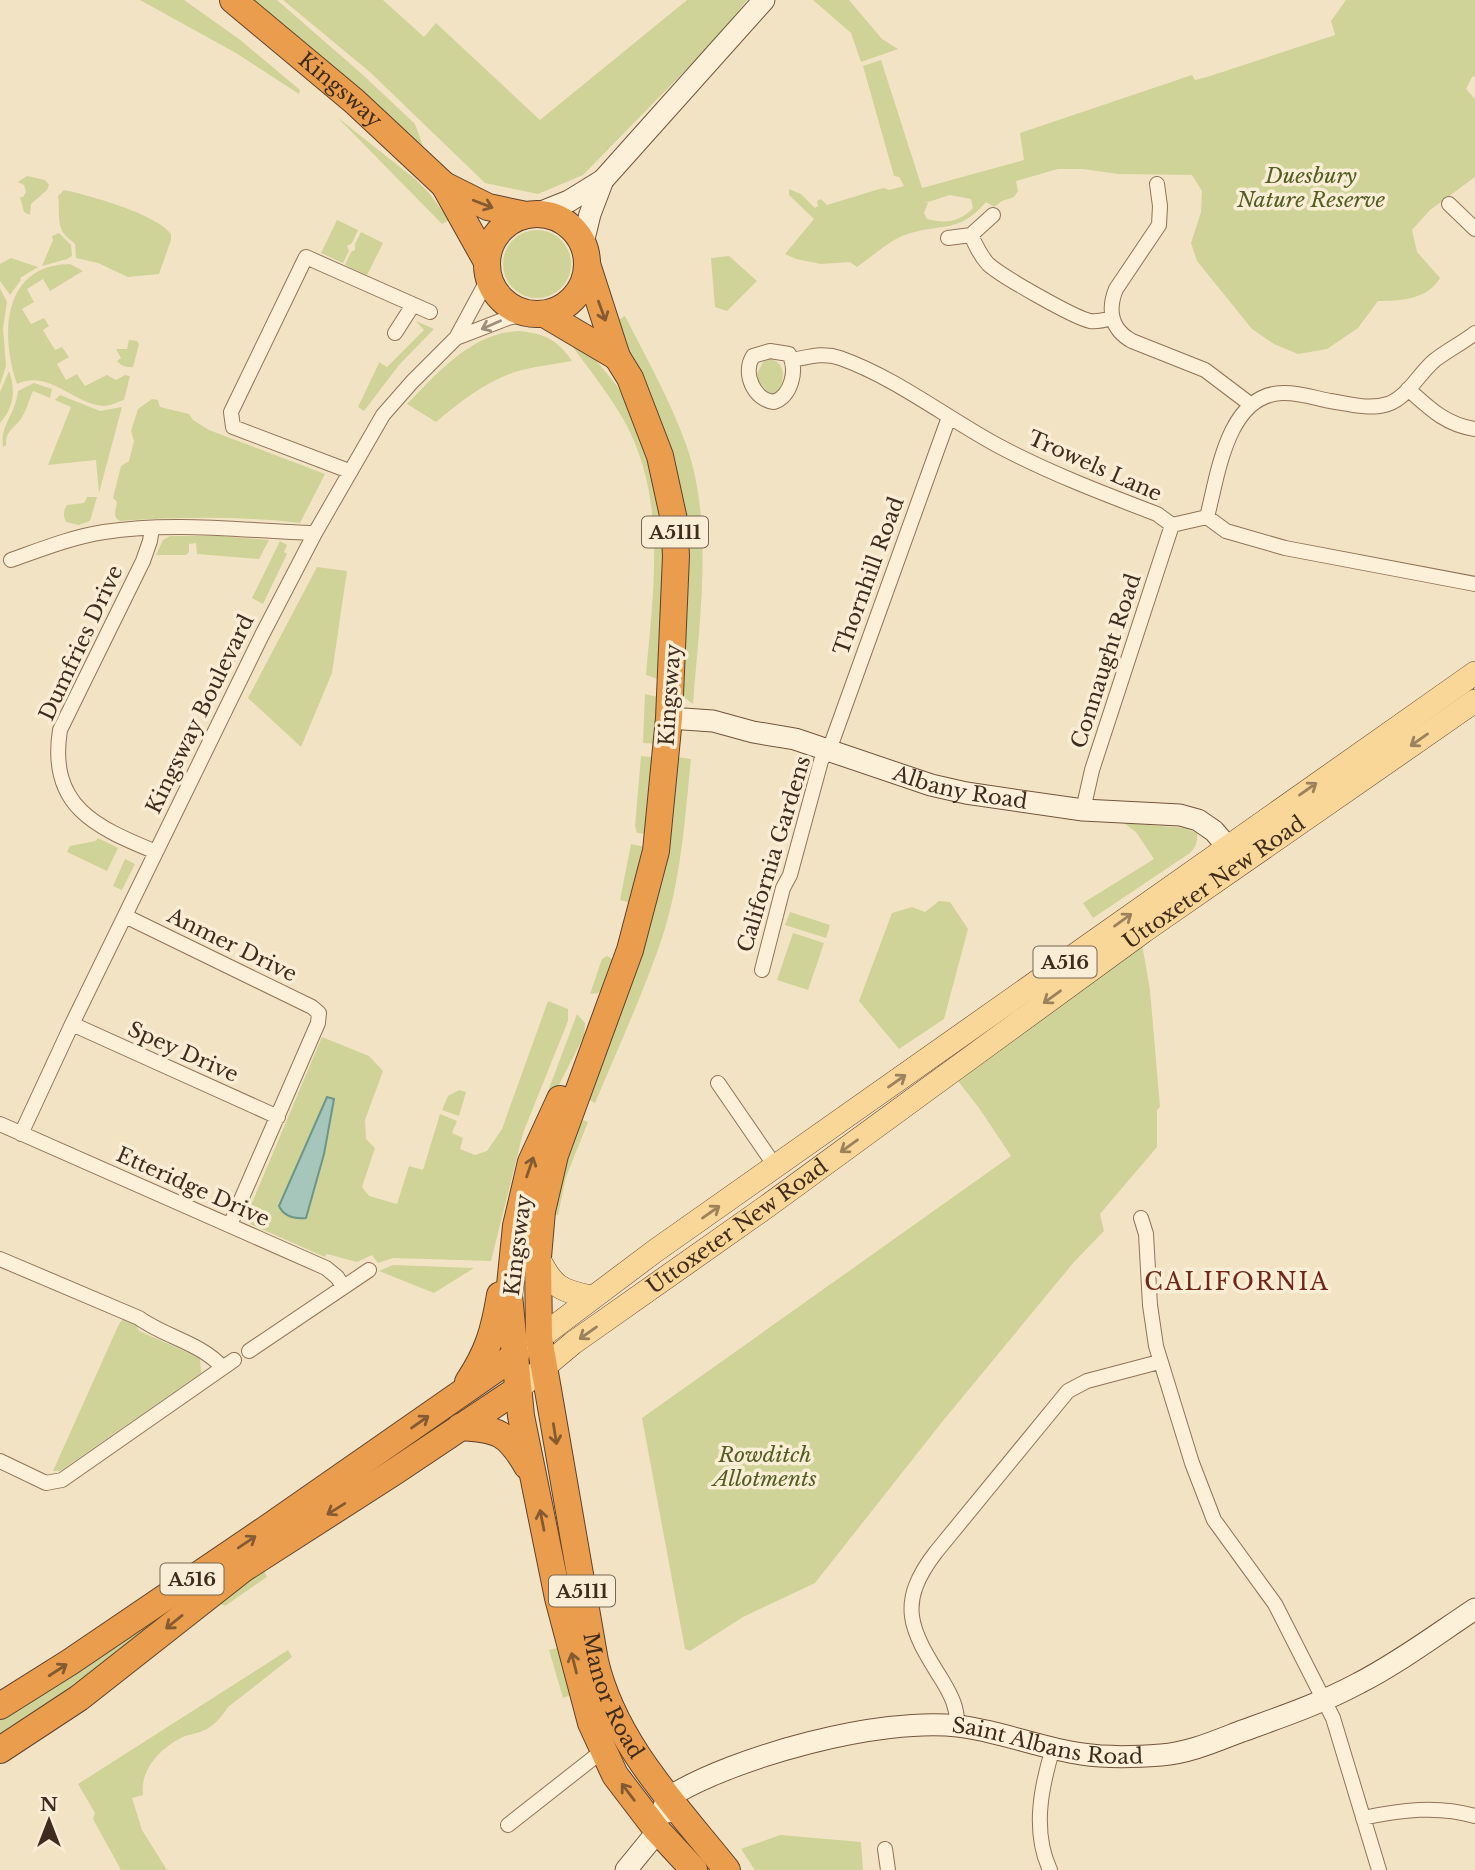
<svg xmlns="http://www.w3.org/2000/svg" width="1475" height="1870" font-family="'Libre Baskerville',serif">
<style>
.green{fill:#cfd397;fill-rule:evenodd}
.water{fill:#a7c6bb;stroke:#6c9689;stroke-width:2}
.lines{fill:none;stroke-linecap:round;stroke-linejoin:round}
.street-casing{stroke:#917358;stroke-width:16}
.secondary-casing{stroke:#72543b;stroke-width:23}
.primary-casing{stroke:#5e412d;stroke-width:24}
.highway-casing{stroke:#5e412d;stroke-width:28}
.street{stroke:#fcf0d9;stroke-width:14}
.secondary{stroke:#fcf0d9;stroke-width:21}
.primary{stroke:#f9d799;stroke-width:23}
.highway{stroke:#ea9e4d;stroke-width:26}
.oneway{stroke:#835a31}
.oneway2{stroke:#9e8e7c}
.oneway3{stroke:#9c825c}
.labels{text-anchor:middle;dominant-baseline:central;stroke-width:7;stroke-linejoin:round;paint-order:stroke}
.shield{fill:#f9edd5;stroke:#765;stroke-width:2}
.shield-label{font-size:19px;font-weight:bold;fill:#3f2c1e}
.street-label{font-size:21px;fill:#3f2c1e;stroke:#f9edd5}
.park-label{font-size:21px;font-style:italic;fill:#525e22;stroke:#f9edd5}
.neighbourhood-label{font-size:23px;letter-spacing:2px;fill:#712618;stroke:#f9edd5}
</style>
<rect width="100%" height="100%" fill="#f3e3c5"/>
<path class="green" d="M 140,0 L 184,0 L 239,39 L 300,90 L 299,94 L 236,53 Z
M 253,0 L 277,0 L 363,75 L 415,124 L 423,146 L 337,69 Z
M 283,0 L 383,0 L 424,37 L 436,23 L 540,120 L 687,0 L 747,0 L 714,41 L 583,175 L 538,194 L 485,183 L 371,73 Z
M 813,0 L 849,0 L 882,39 L 898,49 L 861,62 L 851,33 Z
M 1346,0 L 1475,0 L 1475,76 L 1472,77 L 1466,89 L 1475,99 L 1475,177 L 1430,210 L 1412,230 L 1417,252 L 1440,278 C 1428,299 1401,301 1378,301 L 1358,328 L 1327,349 L 1298,354 L 1274,344 L 1252,329 L 1197,261 L 1191,243 L 1201,212 L 1202,191 L 1192,175 L 1118,174 L 1083,169 L 1058,169 L 1016,181 L 1018,191 L 1014,197 L 1002,201 L 994,207 L 986,202 C 957,236 937,222 902,236 C 887,243 871,257 857,267 L 850,262 L 821,264 L 796,259 L 785,254 L 814,219 L 789,195 L 789,189 L 801,194 L 815,208 L 818,206 L 817,201 L 821,199 L 827,205 L 876,190 L 884,188 L 889,190 L 904,186 L 899,177 L 894,176 L 863,66 L 881,60 L 922,188 L 1024,160 L 1020,133 L 1192,75 L 1195,80 L 1207,77 L 1335,35 L 1331,21 ZM 950,195 L 971,199 L 973,208 C 960,222 945,224 927,219 L 924,213 L 928,203 L 925,203 Z
M 337,117 L 415,179 L 429,193 L 449,220 L 442,224 Z
M 27,176 L 45,180 L 49,185 L 47,190 L 31,204 L 30,215 L 24,212 L 20,197 L 23,197 L 26,192 L 24,185 L 18,182 Z
M 64,190 C 88,195 157,214 171,234 L 171,240 L 159,274 L 128,277 L 98,263 L 76,258 L 75,244 C 71,240 65,236 62,231 C 57,220 60,207 58,196 Z
M 337,220 L 358,230 L 352,243 L 347,246 L 349,251 L 343,263 L 321,253 Z
M503 264a34 34 0 1 1 68 0a34 34 0 1 1-68 0Z
M 361,232 L 383,243 L 367,275 L 345,265 L 351,252 L 355,250 L 355,244 Z
M 59,233 L 71,245 L 72,256 L 67,259 L 42,266 L 53,240 L 52,236 Z
M 729,256 L 757,281 L 727,311 L 715,307 L 711,258 Z
M 11,258 L 38,267 L 20,278 L 21,280 L 10,295 L 0,281 L 0,264 Z
M 70,264 L 83,271 L 50,291 L 43,279 L 27,289 L 34,302 L 22,309 L 31,324 L 44,318 L 49,326 L 43,330 L 55,350 L 62,347 L 69,357 L 57,364 L 66,380 L 77,374 L 85,386 L 107,375 L 116,380 L 125,375 L 130,376 L 124,400 C 118,402 110,406 103,406 C 72,403 49,369 17,384 C 0,335 2,265 70,264 Z
M 0,288 L 7,302 L 3,328 L 6,366 L 0,385 Z
M 625,316 C 647,359 671,402 687,447 C 714,526 699,623 693,704 L 682,696 L 686,522 C 677,448 645,389 615,322 Z
M 416,321 L 434,329 L 399,365 L 364,411 L 358,407 L 379,363 L 377,361 L 387,367 L 424,330 Z
M 519,331 C 545,334 557,339 572,361 C 556,364 538,366 522,370 C 490,378 461,401 436,422 L 407,404 C 438,373 471,333 519,331 Z
M 129,340 L 137,341 L 139,344 L 133,367 C 127,368 121,366 117,361 L 121,358 L 116,349 L 127,349 Z
M 572,346 L 595,359 L 617,386 L 647,441 L 665,506 L 660,680 L 646,675 C 653,592 667,504 627,426 C 612,398 591,372 572,346 Z
M 771,359 C 788,365 783,379 779,393 L 771,395 L 758,381 L 757,374 L 763,362 Z
M 9,371 C 16,390 14,407 0,423 L 0,392 Z
M 34,383 L 52,389 L 50,398 L 33,391 C 29,399 26,413 20,420 C 13,429 5,432 6,445 L 3,447 C 0,424 15,416 18,391 Z
M 60,395 L 100,411 L 122,407 L 99,493 L 96,460 L 48,465 L 71,407 L 55,400 Z
M 152,399 L 158,400 L 160,407 L 189,414 L 193,420 L 209,430 L 325,474 L 300,523 C 240,516 180,517 120,521 C 112,517 116,510 117,502 L 113,498 L 121,466 L 129,461 L 134,441 L 131,431 L 138,409 Z
M 87,497 L 97,497 L 90,521 L 79,525 L 66,522 C 63,516 63,511 67,505 L 84,503 Z
M 170,536 L 219,536 L 269,540 L 259,559 L 197,554 L 196,543 L 189,544 L 189,552 L 186,555 L 156,555 L 163,540 Z
M 280,541 L 287,545 L 284,552 L 287,554 L 263,604 L 252,598 Z
M 317,567 L 347,571 L 332,673 L 301,747 L 248,698 Z
M 236,632 L 247,637 L 230,671 L 219,666 Z
M 645,694 L 658,697 L 657,744 L 643,743 Z
M 181,743 L 192,748 L 173,788 L 162,783 Z
M 641,756 L 652,757 L 646,834 L 637,833 L 635,826 Z
M 677,757 L 691,759 C 685,818 681,881 662,938 C 643,994 618,1048 595,1103 L 590,1100 L 598,1061 L 645,943 L 655,908 L 669,841 Z
M 1124,823 L 1184,828 L 1197,833 C 1198,841 1196,847 1190,853 L 1093,918 L 1083,903 L 1154,859 L 1136,832 Z
M 98,838 L 118,848 L 107,871 L 67,852 L 70,846 L 95,841 Z
M 631,844 L 645,847 L 632,903 L 620,900 Z
M 125,859 L 135,864 L 122,890 L 113,886 Z
M 939,901 L 950,902 L 968,929 L 944,1019 L 899,1049 L 859,1001 L 892,913 L 912,907 L 925,912 Z
M 790,912 L 830,925 L 826,938 L 785,925 Z
M 793,933 L 824,943 L 808,990 L 777,980 Z
M 1142,944 L 1150,990 L 1160,1107 L 1157,1110 L 1157,1147 L 1100,1214 L 1104,1231 L 1074,1262 L 942,1422 L 815,1583 L 743,1617 L 690,1651 L 685,1649 L 642,1418 L 1011,1156 L 979,1108 L 954,1076 Z
M 607,956 L 614,960 L 602,990 L 598,993 L 590,994 L 602,959 Z
M 548,1001 L 568,1009 L 568,1021 L 523,1133 L 491,1261 L 393,1258 L 378,1263 L 372,1255 L 357,1262 L 327,1254 L 325,1257 L 248,1223 L 246,1217 L 322,1037 L 369,1056 L 383,1071 L 365,1120 L 366,1139 L 375,1148 L 362,1187 L 369,1196 L 397,1204 L 409,1166 L 423,1170 L 440,1114 L 457,1121 L 452,1133 L 463,1138 L 460,1149 L 475,1155 L 487,1151 L 502,1129 Z
M 577,1014 L 585,1023 L 584,1036 L 527,1147 Z
M 459,1090 L 466,1092 L 459,1116 L 442,1110 L 448,1096 Z
M 583,1120 L 588,1122 L 566,1177 L 558,1215 L 554,1215 L 563,1159 Z
M 393,1265 L 474,1268 L 434,1293 L 379,1271 Z
M 123,1319 L 136,1324 L 139,1331 L 200,1358 L 201,1373 L 60,1471 L 53,1471 L 119,1324 Z
M 263,1569 L 267,1577 L 225,1606 L 218,1603 Z
M 193,1591 L 80,1685 L 0,1739 L 0,1716 Z
M 561,1647 L 574,1694 L 563,1698 L 549,1650 Z
M 288,1650 L 292,1657 L 228,1707 C 223,1715 215,1725 205,1730 C 197,1734 187,1734 179,1739 C 159,1750 140,1770 143,1795 L 132,1798 L 142,1830 L 167,1870 L 121,1870 L 93,1819 L 95,1813 L 78,1784 Z
M 780,1835 L 861,1842 L 863,1870 L 755,1870 L 741,1849 Z"/>
<path class="water" d="M 327,1097 L 334,1099 L 324,1154 L 306,1218 C 294,1219 284,1217 279,1206 Z"/>
<g class="lines">
<g class="street-casing">
<path id="street" d="M 1157,184 L 1160,206 L 1159,225 L 1116,289 C 1107,311 1112,330 1132,341 L 1205,370 L 1250,404
M 1449,204 L 1475,229
M 971,235 C 976,246 980,255 988,264 C 1001,276 1073,317 1090,321 C 1097,322 1105,320 1112,318
M 948,238 L 971,235 L 993,215
M 395,333 L 413,305
M 456,338 L 508,318 L 526,314
M 770,351 L 789,354 C 798,370 791,396 774,402 C 754,400 742,373 753,356 Z
M 792,360 C 809,357 823,352 840,358 C 894,377 944,416 995,444 C 1047,472 1102,493 1157,514 L 1172,525 L 1207,517 L 1226,531 L 1285,548 L 1475,584
M 1408,389 C 1429,408 1446,425 1475,429
M 349,471 L 233,427 L 231,412 L 303,263 L 306,257 L 430,312
M 1207,517 C 1218,475 1227,395 1282,393 C 1297,392 1315,398 1330,401 C 1349,404 1369,410 1388,404 C 1408,397 1419,373 1435,360 C 1448,350 1462,343 1475,333
M 152,528 L 150,541 L 143,561 L 60,730 C 48,806 95,827 156,852
M 11,560 C 42,549 72,537 104,532 C 175,521 245,531 315,533
M 1083,810 L 1092,770 L 1172,525
M 125,916 L 312,1007 L 319,1013 L 318,1023 L 230,1225
M 762,970 L 783,888 L 790,875 L 821,761 L 832,742 L 949,417
M 72,1024 L 278,1117
M 718,1083 L 775,1166
M 0,1124 L 326,1268 L 337,1277 L 343,1286
M 21,1134 L 72,1024 L 262,635 L 315,533 L 383,415 L 412,382 L 456,338 L 489,277
M 1141,1218 L 1146,1234 L 1150,1305 L 1156,1346 L 1192,1463 L 1214,1520 L 1275,1604 L 1333,1718 L 1379,1870
M 0,1259 L 139,1318 C 165,1337 201,1343 222,1367
M 249,1351 L 369,1270
M 0,1461 L 46,1483 L 62,1480 L 234,1360
M 957,1726 C 958,1708 951,1695 942,1680 C 910,1629 896,1604 936,1552 L 1068,1391 L 1087,1381 L 1159,1362
M 1363,1818 C 1400,1810 1438,1805 1475,1816
M 508,1825 L 606,1748
M 885,1849 L 888,1870
M 1050,1870 C 1032,1831 1041,1787 1053,1748"/>
</g>
<g class="secondary-casing">
<g id="secondary">
<path d="M 539,213 L 569,201 L 603,180"/>
<path d="M 583,243 L 590,214 L 603,180 L 764,0"/>
<path id="s1" d="M 669,718 L 713,721 L 753,732 L 795,739 L 931,785 L 966,793 L 1083,810 L 1180,815 L 1198,820 L 1214,831 L 1238,859"/>
<path id="s2" d="M 668,1812 L 664,1806 L 669,1797 C 736,1756 880,1717 958,1726 C 1000,1731 1040,1748 1082,1754 C 1108,1758 1135,1757 1161,1755 C 1189,1753 1216,1741 1242,1731 C 1281,1717 1322,1703 1359,1683 C 1400,1662 1437,1634 1475,1609"/>
<path d="M 626,1870 L 653,1837 L 657,1830"/>
</g>
</g>
<g class="primary-casing">
<g id="primary">
<path d="M 538,1257 C 552,1286 560,1291 591,1297"/>
<path d="M 530,1345 L 655,1251 L 1475,673"/>
<path id="s3" d="M 518,1389 L 573,1343 L 766,1207 L 1144,931 L 1475,701"/>
</g>
</g>
<g class="highway-casing">
<g id="highway">
<path id="s4" d="M 233,0 L 354,101 L 444,185 L 488,207 L 526,215"/>
<path d="M 444,185 L 487,262"/>
<circle cx="537" cy="264" r="50"/>
<path id="s5" d="M 587,264 L 617,357 L 630,378 L 660,456 L 674,520 L 676,556 L 669,718 L 656,851 L 630,950 L 555,1155 L 542,1211 L 538,1257 L 539,1338 L 595,1661 C 614,1743 676,1806 727,1870"/>
<path d="M 546,315 L 617,357"/>
<path d="M 560,1099 L 531,1162 L 516,1226 L 509,1295 L 521,1416 L 558,1598 L 591,1723 L 615,1775 L 657,1830 L 694,1870"/>
<path d="M 468,1382 C 488,1352 494,1331 500,1295"/>
<path d="M 460,1427 C 498,1429 508,1433 527,1466"/>
<path d="M 0,1706 L 70,1662 L 266,1529 L 516,1355"/>
<path d="M 0,1750 L 79,1698 L 243,1569 L 394,1472 L 518,1389"/>
</g>
</g>
<use href="#street" class="street"/>
<use href="#secondary" class="secondary"/>
<use href="#primary" class="primary"/>
<use href="#highway" class="highway"/>
</g>
<defs><path id="oneway-shaft" d="M-6 0H5M1.5-3L5.5 0L1.5 3" fill="none" stroke-width="1.6" stroke-linecap="round" stroke-linejoin="round" transform="scale(1.75)"/></defs>
<g class="oneway">
<use href="#oneway-shaft" transform="translate(483 204) rotate(21)"/>
<use href="#oneway-shaft" transform="translate(602 311) rotate(70)"/>
<use href="#oneway-shaft" transform="translate(530 1167) rotate(-71)"/>
<use href="#oneway-shaft" transform="translate(420 1422) rotate(-35)"/>
<use href="#oneway-shaft" transform="translate(555 1434) rotate(81)"/>
<use href="#oneway-shaft" transform="translate(336 1509) rotate(148)"/>
<use href="#oneway-shaft" transform="translate(542 1520) rotate(-101)"/>
<use href="#oneway-shaft" transform="translate(247 1542) rotate(-34)"/>
<use href="#oneway-shaft" transform="translate(174 1622) rotate(141)"/>
<use href="#oneway-shaft" transform="translate(574 1663) rotate(-104)"/>
<use href="#oneway-shaft" transform="translate(58 1670) rotate(-33)"/>
<use href="#oneway-shaft" transform="translate(628 1792) rotate(-127)"/>
</g>
<use class="oneway2" href="#oneway-shaft" transform="translate(491 325) rotate(156)"/>
<g class="oneway3">
<use href="#oneway-shaft" transform="translate(1419 740) rotate(145)"/>
<use href="#oneway-shaft" transform="translate(1308 789) rotate(-35)"/>
<use href="#oneway-shaft" transform="translate(1123 920) rotate(-36)"/>
<use href="#oneway-shaft" transform="translate(1052 997) rotate(144)"/>
<use href="#oneway-shaft" transform="translate(897 1081) rotate(-35)"/>
<use href="#oneway-shaft" transform="translate(849 1146) rotate(144)"/>
<use href="#oneway-shaft" transform="translate(711 1212) rotate(-35)"/>
<use href="#oneway-shaft" transform="translate(588 1333) rotate(145)"/>
</g>
<g class="labels">
<g class="shield">
<rect x="642" y="516.5" width="66" height="31" rx="5"/>
<rect x="1033.5" y="946.5" width="63" height="31" rx="5"/>
<rect x="160.5" y="1563.5" width="63" height="31" rx="5"/>
<rect x="549" y="1575.5" width="66" height="31" rx="5"/>
</g>
<g class="shield-label">
<text x="675" y="532">A5111</text>
<text x="1065" y="962">A516</text>
<text x="192" y="1579">A516</text>
<text x="582" y="1591">A5111</text>
</g>
<g class="street-label">
<text stroke="none"><textPath href="#s4" startOffset="140">Kingsway</textPath></text>
<text transform="translate(1095 466) rotate(24)">Trowels Lane</text>
<text transform="translate(869 576) rotate(-70)">Thornhill Road</text>
<text transform="translate(81 643) rotate(-65)">Dumfries Drive</text>
<text transform="translate(1106 661) rotate(-72)">Connaught Road</text>
<text transform="translate(670 695) rotate(-86)">Kingsway</text>
<text transform="translate(200 714) rotate(-64)">Kingsway Boulevard</text>
<text stroke="none"><textPath href="#s1" startOffset="301">Albany Road</textPath></text>
<text transform="translate(774 854) rotate(-73)">California Gardens</text>
<text stroke="none"><textPath href="#s3" startOffset="861">Uttoxeter New Road</textPath></text>
<text transform="translate(232 945) rotate(26)">Anmer Drive</text>
<text transform="translate(183 1052) rotate(24)">Spey Drive</text>
<text transform="translate(193 1187) rotate(24)">Etteridge Drive</text>
<text stroke="none"><textPath href="#s3" startOffset="273">Uttoxeter New Road</textPath></text>
<text transform="translate(518 1245) rotate(-83)">Kingsway</text>
<text stroke="none"><textPath href="#s5" startOffset="1475">Manor Road</textPath></text>
<text stroke="none"><textPath href="#s2" startOffset="410">Saint Albans Road</textPath></text>
</g>
<g class="park-label">
<text x="1311" y="176">Duesbury<tspan x="1311" dy="24">Nature Reserve</tspan></text>
<text x="765" y="1455">Rowditch<tspan x="765" dy="24">Allotments</tspan></text>
</g>
<g class="neighbourhood-label">
<text x="1237" y="1282">CALIFORNIA</text>
</g>
</g>
<g transform="translate(49 1821)" stroke="#f9edd5" stroke-width="5" paint-order="stroke">
<path d="M0-5L12 26L0 18L-12 26Z" fill="#3f2c1e"/>
<text y="-10" font-size="19" font-weight="bold" text-anchor="middle" fill="#3f2c1e">N</text>
</g>
</svg>
